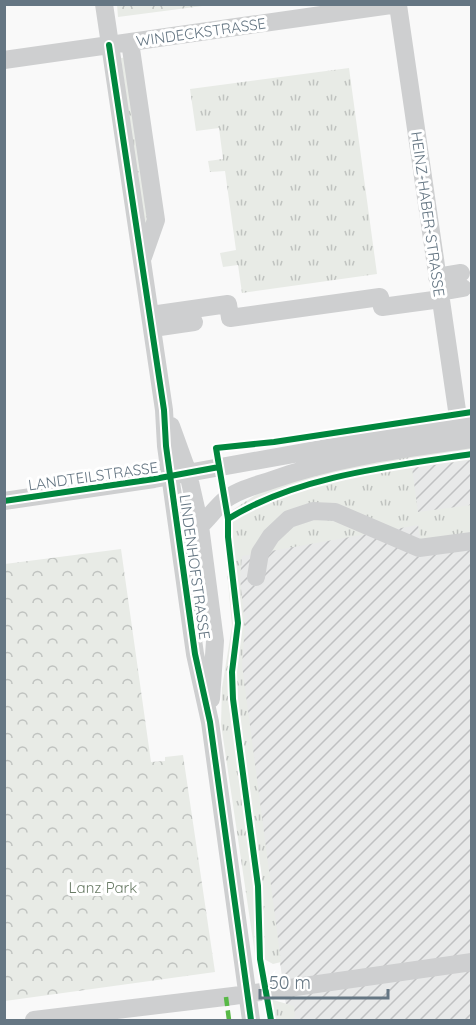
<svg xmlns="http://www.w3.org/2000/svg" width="476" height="1025" font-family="Quicksand,sans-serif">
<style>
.industrial{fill:url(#industrial-furrows)}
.grass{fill:url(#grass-tufts)}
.park{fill:url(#park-crowns)}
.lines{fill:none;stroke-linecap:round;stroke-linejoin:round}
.minor{stroke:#cecfd0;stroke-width:18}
.quiet{stroke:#58b947;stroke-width:4.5;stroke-dasharray:9 4.5;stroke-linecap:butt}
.cycleway-casing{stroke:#fff;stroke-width:10}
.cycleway{stroke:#00873e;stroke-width:6}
.labels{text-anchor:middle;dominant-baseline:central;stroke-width:6;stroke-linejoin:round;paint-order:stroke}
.street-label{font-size:15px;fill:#657683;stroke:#fff}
.park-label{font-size:15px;fill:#687a64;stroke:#fff}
</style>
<defs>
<pattern id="industrial-furrows" width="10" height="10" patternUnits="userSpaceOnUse" patternTransform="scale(1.5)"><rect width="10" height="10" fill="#e8e9e9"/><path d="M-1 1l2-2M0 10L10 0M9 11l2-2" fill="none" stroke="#c0c1c2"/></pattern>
<pattern id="grass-tufts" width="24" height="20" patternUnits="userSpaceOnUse" patternTransform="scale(1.5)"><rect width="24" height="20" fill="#e8ebe6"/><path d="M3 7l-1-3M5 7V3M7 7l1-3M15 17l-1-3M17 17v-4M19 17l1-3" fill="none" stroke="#c0c3c0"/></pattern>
<pattern id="park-crowns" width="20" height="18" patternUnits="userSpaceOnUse" patternTransform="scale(1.5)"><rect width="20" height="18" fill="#e8ebe6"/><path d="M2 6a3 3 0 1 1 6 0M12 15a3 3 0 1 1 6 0" fill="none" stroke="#c0c3c0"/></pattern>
</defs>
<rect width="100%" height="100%" fill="#f9f9f9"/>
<path class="industrial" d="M 471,457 L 471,1020 L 288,1020 L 239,665 L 232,539 L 412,466 Z"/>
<path class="grass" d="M 128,57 L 150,219 L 145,237 L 121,58 Z
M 349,68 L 377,274 L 242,293 L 238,265 L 223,267 L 220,253 L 236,250 L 225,171 L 210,172 L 208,161 L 223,159 L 219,128 L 196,131 L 190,89 Z
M 471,445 L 471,460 L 412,468 L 418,512 L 471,505 L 471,536 L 421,543 L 418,525 L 242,556 L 240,579 L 245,625 L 242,665 L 281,962 L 273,964 L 255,954 L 221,724 L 222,688 L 232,626 L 223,527 L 231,511 L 257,494 L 313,474 Z
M 270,999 L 294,1006 L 295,1016 L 292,1020 L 271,1020 Z"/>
<path class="park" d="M 117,4 L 210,4 L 210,5 L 118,17 Z
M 121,549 L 151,762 L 165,761 L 165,757 L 183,755 L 215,972 L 5,1001 L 5,564 Z"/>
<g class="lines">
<path class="minor" d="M 104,4 L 164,410 L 166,446 L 195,654 L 210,722 L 251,1020
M 398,5 L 459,424
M 130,42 L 156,220 L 143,257
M 4,60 L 398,4
M 437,277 L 461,273
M 440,292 L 463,288
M 151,315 L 228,304 L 230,318 L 380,297 L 382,307 L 441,299
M 153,328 L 194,322
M 171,426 L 188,473 L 200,526 L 215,641 L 211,699
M 4,501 L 154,479 L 472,422
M 200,526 C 209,518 216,507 226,499 C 240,489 257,485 272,480 C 337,457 404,449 472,439
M 256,577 L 260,553 L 271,536 L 289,519 L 313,511 L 335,512 L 419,548 L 472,541
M 34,1020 L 233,996 L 472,962"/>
<path class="quiet" d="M 226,997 L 229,1020"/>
<g class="cycleway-casing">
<path id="cycleway" d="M 109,45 L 164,410 L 166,446 L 195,654 L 210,722 L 251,1020
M 4,501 L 154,479 L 219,467
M 228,519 C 297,476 392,466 472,454
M 271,1020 L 260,959 L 258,886 L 233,699 L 232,672 L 238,623 L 228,537 L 228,519 L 216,448 L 274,442 L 472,412"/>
</g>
<use href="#cycleway" class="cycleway"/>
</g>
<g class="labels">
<g class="street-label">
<text transform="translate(201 32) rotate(-8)">WINDECKSTRASSE</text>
<text transform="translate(428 214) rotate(82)">HEINZ-HABER-STRASSE</text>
<text transform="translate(93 476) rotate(-8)">LANDTEILSTRASSE</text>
<text transform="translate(195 567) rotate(82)">LINDENHOFSTRASSE</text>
</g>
<g class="park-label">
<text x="103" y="887">Lanz Park</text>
</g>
</g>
<rect width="476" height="1025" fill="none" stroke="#657683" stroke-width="12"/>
<path d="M260 989v9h128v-9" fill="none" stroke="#657683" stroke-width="3"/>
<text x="269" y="989" font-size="18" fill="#657683" stroke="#ffffff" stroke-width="4.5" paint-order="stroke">50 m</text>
</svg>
